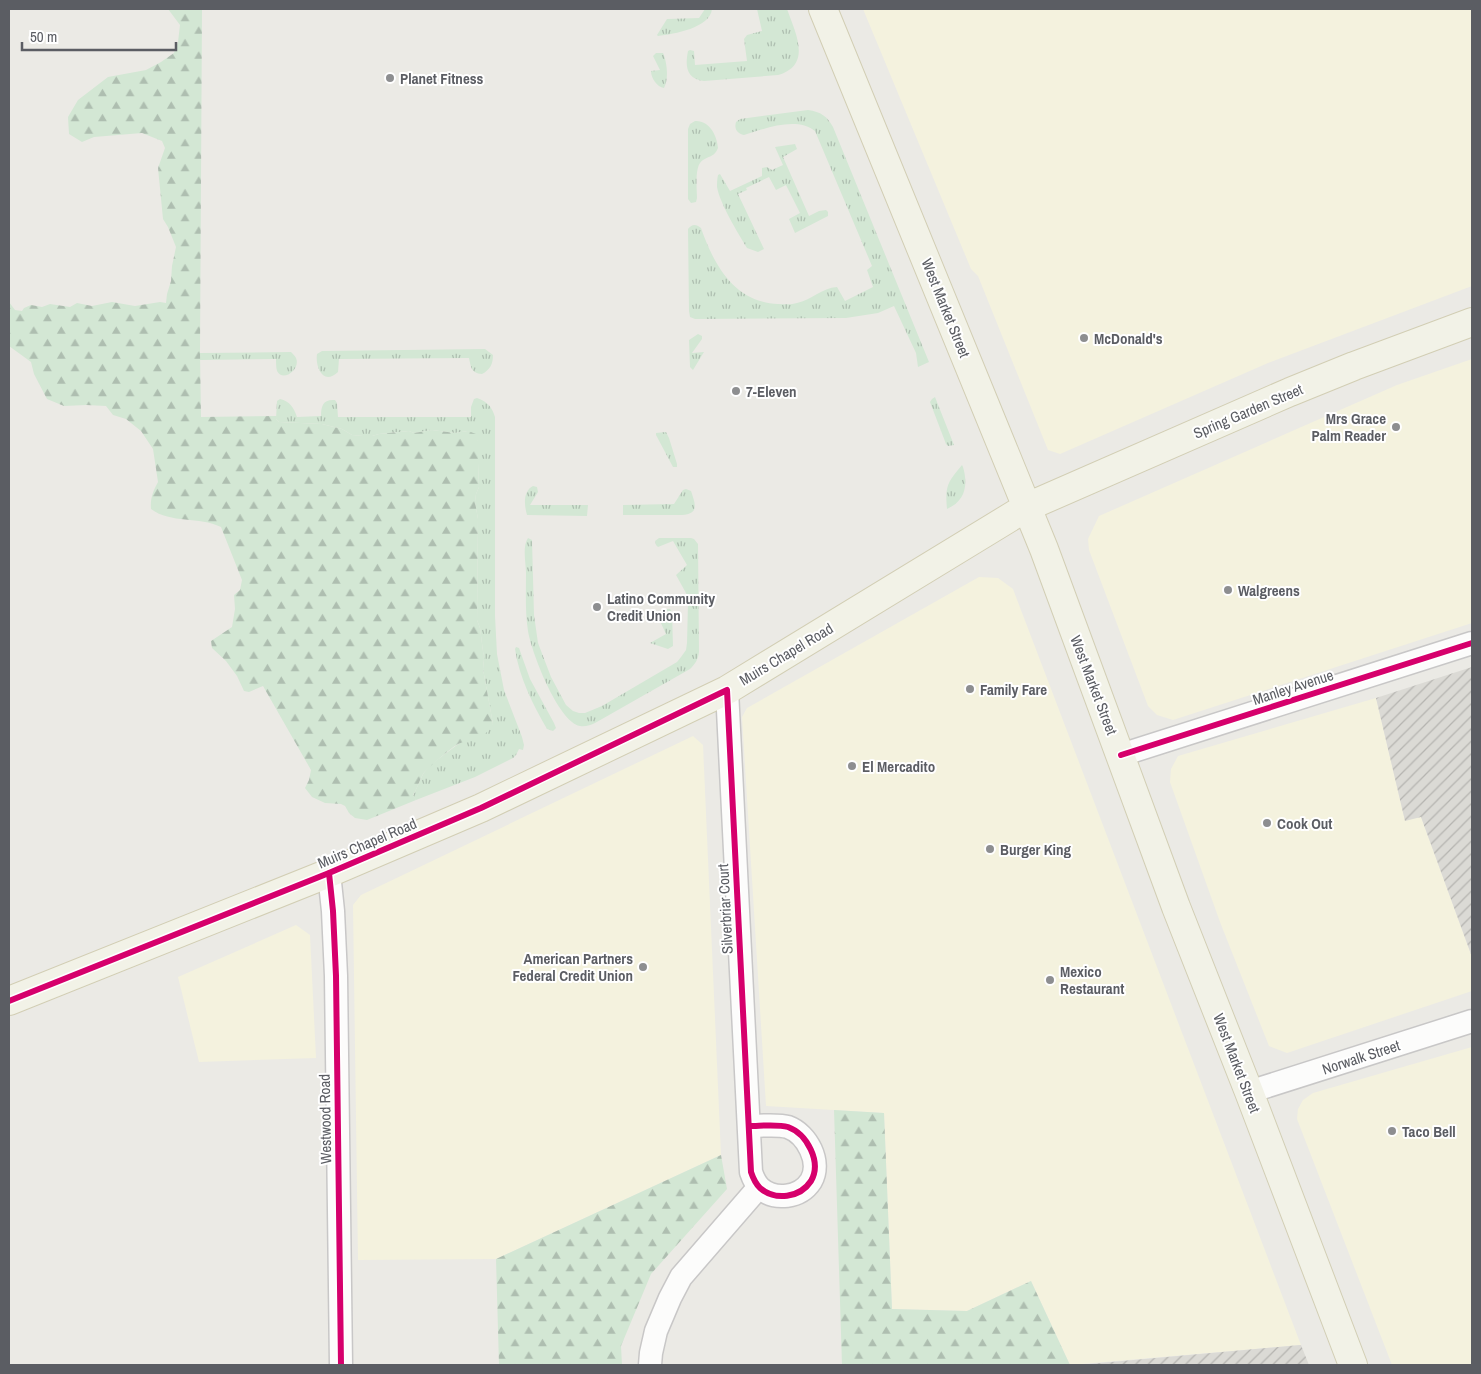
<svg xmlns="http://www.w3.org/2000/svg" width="1481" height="1374" font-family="'Archivo Narrow',sans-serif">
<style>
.commercial{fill:#f4f2de}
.industrial{fill:url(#industrial-furrows)}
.grass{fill:url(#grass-tufts)}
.forest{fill:url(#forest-firs)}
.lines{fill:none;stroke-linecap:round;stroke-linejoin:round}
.minor-casing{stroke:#c8c7c7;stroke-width:25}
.major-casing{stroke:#d2ceb4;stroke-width:30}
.minor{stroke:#fcfcfb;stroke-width:22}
.major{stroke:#f2f2e7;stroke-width:28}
.cycleway-casing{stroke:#fff;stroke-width:9}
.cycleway{stroke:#d6006c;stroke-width:6}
.poi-dot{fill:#8d8e90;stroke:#fff;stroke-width:2}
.labels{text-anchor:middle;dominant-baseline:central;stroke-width:4;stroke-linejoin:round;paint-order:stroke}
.poi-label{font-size:15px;font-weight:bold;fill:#5b5d63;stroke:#fff;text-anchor:start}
.street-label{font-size:15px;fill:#5b5d63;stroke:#fff}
</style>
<defs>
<pattern id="industrial-furrows" width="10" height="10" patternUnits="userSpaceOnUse" patternTransform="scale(1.25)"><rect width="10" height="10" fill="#dbdad5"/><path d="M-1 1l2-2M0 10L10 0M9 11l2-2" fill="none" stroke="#b5b4b0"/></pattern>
<pattern id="grass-tufts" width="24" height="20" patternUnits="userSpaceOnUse" patternTransform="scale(1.25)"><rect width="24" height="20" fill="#d3e7d4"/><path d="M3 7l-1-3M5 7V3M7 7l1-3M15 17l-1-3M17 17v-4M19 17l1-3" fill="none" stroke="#aebeb0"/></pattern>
<pattern id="forest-firs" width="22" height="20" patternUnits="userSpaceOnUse" patternTransform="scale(1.25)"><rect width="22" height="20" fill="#d3e7d4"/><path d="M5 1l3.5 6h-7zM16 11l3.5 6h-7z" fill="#aebeb0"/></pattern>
</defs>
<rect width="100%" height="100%" fill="#ebeae5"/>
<path class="commercial" d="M 863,9 L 1472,9 L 1472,286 L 1268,363 L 1060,454 L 1048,450 L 978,276 L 971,269 Z
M 1472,359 L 1472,623 L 1173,720 L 1157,715 L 1148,706 L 1089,550 L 1088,539 L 1099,516 L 1397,385 Z
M 979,577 L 998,578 L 1013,589 L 1301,1345 L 1070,1365 L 1031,1281 L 967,1311 L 892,1309 L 884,1113 L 766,1106 L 742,717 L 747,708 Z
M 1376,698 L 1405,820 L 1421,817 L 1472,957 L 1472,991 L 1287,1053 L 1269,1046 L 1220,922 L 1170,782 L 1171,769 L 1178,756 Z
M 693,736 L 703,745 L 721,1155 L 496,1259 L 358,1260 L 353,905 L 361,895 Z
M 296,925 L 310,935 L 316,1058 L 199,1062 L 178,977 Z
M 1472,1047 L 1472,1365 L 1392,1365 L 1297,1119 L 1298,1109 L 1303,1100 L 1313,1093 Z"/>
<path class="industrial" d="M 1472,667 L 1472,957 L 1421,817 L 1405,821 L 1376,698 Z
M 1301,1345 L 1309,1365 L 1078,1365 L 1300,1345 Z"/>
<path class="grass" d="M 705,9 L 712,9 C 710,28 674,34 658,36 L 657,35 L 667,19 L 699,18 Z
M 757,9 L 787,9 C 795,32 813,65 778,75 L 704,81 C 686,79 685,66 688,51 L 690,50 L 694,51 L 695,65 L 747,61 L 744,39 L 747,35 L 762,31 Z
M 656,53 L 663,53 C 667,62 669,79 664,88 C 657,87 651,78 651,71 L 660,70 L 653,56 Z
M 808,110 C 821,112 827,116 833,127 L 929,362 L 918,367 L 916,353 L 894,306 L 878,313 L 846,318 L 695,319 L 690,317 L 689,311 L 688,229 C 692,224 696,224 701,228 C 714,265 734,302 778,304 C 784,304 791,305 797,303 C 811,300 822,288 837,287 L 845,301 L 873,287 L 867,270 L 872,266 L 815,131 C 796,116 764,129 744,135 C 737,133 734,129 736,122 L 740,119 Z
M 695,121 C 709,120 717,135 718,148 C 714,157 711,155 703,160 C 694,165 697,189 697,198 L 696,202 L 691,203 L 688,199 L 688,129 L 690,124 Z
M 795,144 L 797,149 L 783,157 L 809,216 L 819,211 L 826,210 L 828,212 L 828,216 L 795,233 L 789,219 L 800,213 L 786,185 L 776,190 L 769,177 L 746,188 L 747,190 L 738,194 L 764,249 L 758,252 L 747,248 C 738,233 720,204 717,187 C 717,184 717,179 718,175 L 720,174 L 730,191 L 762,176 L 762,168 L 767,167 L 772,170 L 783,165 L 775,147 Z
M 698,334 L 702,336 L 702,339 L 692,353 L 704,352 L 693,370 L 690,367 L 689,340 Z
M 485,349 L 493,355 C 493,364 490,370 482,374 C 471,373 471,367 469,358 L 339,359 L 338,372 C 323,386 315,367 317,354 L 322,351 Z
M 291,352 C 293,354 295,356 296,358 C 301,369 283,383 277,371 C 276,368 276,362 276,359 L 200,360 L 200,353 Z
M 935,397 L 954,445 L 948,446 L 946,444 L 930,402 L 932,399 Z
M 477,398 C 488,402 492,407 495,417 L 495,616 L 497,654 L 504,690 L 522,737 L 524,745 L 523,750 L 519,749 L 516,755 L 513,758 L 475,777 L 416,800 L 413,796 L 423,774 L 429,766 L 457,745 L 493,724 L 483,669 L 484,659 L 480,628 L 477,620 L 478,519 L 475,502 L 476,494 L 479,487 L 478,463 L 478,441 L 468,431 L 455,433 L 432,430 L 414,433 L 409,431 L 379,434 L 372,436 L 363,436 L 352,435 L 342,429 L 322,424 L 279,422 L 276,419 L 277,401 L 280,399 C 290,401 294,408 297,417 L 321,416 C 321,406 323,399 335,400 L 337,403 L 338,417 L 471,417 L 471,407 L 474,399 Z
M 666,432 L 669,438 L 677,464 L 677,467 L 673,467 L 656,435 L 656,433 Z
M 962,465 L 963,467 C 968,484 966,501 947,509 C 945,486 947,483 962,465 Z
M 533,486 L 537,487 L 538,492 L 530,505 L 588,505 L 587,516 L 527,515 C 524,505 523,491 533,486 Z
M 686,489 L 691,491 C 695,503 700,514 682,515 L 623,515 L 623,505 L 674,504 L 683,490 Z
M 528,538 L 532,540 L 534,615 L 538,643 L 551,677 L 566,705 L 573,711 L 579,713 L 585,713 L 602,706 L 677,662 L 681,657 L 686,650 L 687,643 L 688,603 L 686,593 L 676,575 L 687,565 L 673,541 L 658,547 L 656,545 L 655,541 L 659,538 L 691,538 L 694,539 L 698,544 L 699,652 C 698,660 695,664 690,669 L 595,723 C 591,725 585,727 580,726 C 558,722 531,651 528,631 C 525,612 526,592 526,573 C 526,563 522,547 528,538 Z
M 667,609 L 670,609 L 672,612 L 673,646 L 668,649 L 650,643 L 666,634 L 660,621 L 658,622 L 655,616 Z
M 516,647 L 519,648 L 530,679 L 554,723 L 556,728 L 553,731 L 547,729 C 533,705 519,677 515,649 Z"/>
<path class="forest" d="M 168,9 L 202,9 L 200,353 L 201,417 L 277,416 L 276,419 L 279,422 L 322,424 L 342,429 L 352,435 L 363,436 L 372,436 L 379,434 L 409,431 L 414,433 L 432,430 L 455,433 L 468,431 L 476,434 L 478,441 L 478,463 L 479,487 L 476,494 L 475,502 L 478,519 L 477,620 L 480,628 L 484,659 L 483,669 L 493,724 C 484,740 473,738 458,744 C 451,748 427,768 423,774 C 419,781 417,789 413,795 L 416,800 L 367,820 L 355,818 L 349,813 L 345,806 L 341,804 L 325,803 L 312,797 L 305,788 L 309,780 L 311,770 L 263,686 L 249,692 L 244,691 L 237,676 L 226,661 L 212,648 L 211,641 L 232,627 L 235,609 L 234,595 L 240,590 L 242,580 L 221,527 C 199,516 171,524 151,509 C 150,499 153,491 158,482 L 153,449 L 141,431 L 126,419 L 113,415 L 106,406 L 86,405 L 64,406 L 47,399 L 34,374 L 31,362 L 9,346 L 9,302 L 15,310 L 22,311 L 24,308 L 31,305 L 42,307 L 50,304 L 70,307 L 77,303 L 92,306 L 112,302 L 135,306 L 160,302 L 166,303 L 167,294 L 171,281 L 172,266 L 176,247 L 168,227 L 163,219 L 158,168 L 165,148 L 162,141 L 142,133 L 94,137 L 82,142 L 69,134 L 68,117 L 78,100 L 108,77 L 146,70 L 161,62 L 174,53 L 178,42 L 180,25 Z
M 834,1110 L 884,1113 L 892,1309 L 967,1311 L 1031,1281 L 1070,1365 L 842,1365 Z
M 721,1155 L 727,1189 L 651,1274 L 621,1346 L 622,1365 L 499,1365 L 496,1259 Z"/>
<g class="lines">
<g class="minor-casing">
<path id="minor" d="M 727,690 L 751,1172 C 753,1178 756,1184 760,1188 C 775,1201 800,1198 811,1181 C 822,1162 807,1134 788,1127 C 778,1124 760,1126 749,1126
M 1121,755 L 1472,643
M 329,873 L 333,911 L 336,976 L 341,1365
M 1249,1092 L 1472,1021
M 650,1365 L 651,1353 L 656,1331 L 670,1298 L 681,1277 L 759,1187"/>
</g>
<g class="major-casing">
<path id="major" d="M 823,9 L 1044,549 L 1176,907 L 1249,1092 L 1353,1365
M 9,1001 L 329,873 L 481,808 L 727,690 L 1027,507 L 1290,392 L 1354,366 L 1472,322"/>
</g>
<use href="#minor" class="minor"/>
<use href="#major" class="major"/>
<g class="cycleway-casing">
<path id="cycleway" d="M 1121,755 L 1472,643
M 329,873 L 333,911 L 336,976 L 341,1365
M 9,1001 L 329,873 L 481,808 L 727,690 L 751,1172 C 753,1178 756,1184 760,1188 C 775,1201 800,1198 811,1181 C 822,1162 807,1134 788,1127 C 778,1124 760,1126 749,1126"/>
</g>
<use href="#cycleway" class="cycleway"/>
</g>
<g class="poi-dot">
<circle cx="390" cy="78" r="5"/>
<circle cx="1084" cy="338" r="5"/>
<circle cx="736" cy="391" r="5"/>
<circle cx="1396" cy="427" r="5"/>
<circle cx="1228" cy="590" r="5"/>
<circle cx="597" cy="607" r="5"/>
<circle cx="970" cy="689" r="5"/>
<circle cx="852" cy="766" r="5"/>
<circle cx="1267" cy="823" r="5"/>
<circle cx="990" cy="849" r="5"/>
<circle cx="643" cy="967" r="5"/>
<circle cx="1050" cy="980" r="5"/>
<circle cx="1392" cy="1131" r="5"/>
</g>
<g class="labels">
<g class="poi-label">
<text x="400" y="78">Planet Fitness</text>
<text x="1094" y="338">McDonald's</text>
<text x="746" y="391">7-Eleven</text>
<text x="1386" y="418" text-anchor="end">Mrs Grace<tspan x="1386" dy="17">Palm Reader</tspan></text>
<text x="1238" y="590">Walgreens</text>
<text x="607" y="598">Latino Community<tspan x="607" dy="17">Credit Union</tspan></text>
<text x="980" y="689">Family Fare</text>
<text x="862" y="766">El Mercadito</text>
<text x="1277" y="823">Cook Out</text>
<text x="1000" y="849">Burger King</text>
<text x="633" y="958" text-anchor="end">American Partners<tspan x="633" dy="17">Federal Credit Union</tspan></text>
<text x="1060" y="971">Mexico<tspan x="1060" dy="17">Restaurant</tspan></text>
<text x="1402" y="1131">Taco Bell</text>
</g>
<g class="street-label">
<text transform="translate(946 308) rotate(68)">West Market Street</text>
<text transform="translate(1248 411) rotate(-23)">Spring Garden Street</text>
<text transform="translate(786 654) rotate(-31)">Muirs Chapel Road</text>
<text transform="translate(1094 685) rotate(69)">West Market Street</text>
<text transform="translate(1293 687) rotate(-18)">Manley Avenue</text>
<text transform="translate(367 843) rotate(-23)">Muirs Chapel Road</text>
<text transform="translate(725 909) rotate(-93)">Silverbriar Court</text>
<text transform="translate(1361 1057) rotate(-18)">Norwalk Street</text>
<text transform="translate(1237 1063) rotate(69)">West Market Street</text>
<text transform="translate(325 1119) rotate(-91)">Westwood Road</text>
</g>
</g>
<rect width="1481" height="1374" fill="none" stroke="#5b5d63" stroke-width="20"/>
<path d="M22 42v8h154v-8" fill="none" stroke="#5b5d63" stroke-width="2.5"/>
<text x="30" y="42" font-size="15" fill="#5b5d63" stroke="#ffffff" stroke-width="4" paint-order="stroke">50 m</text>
</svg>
